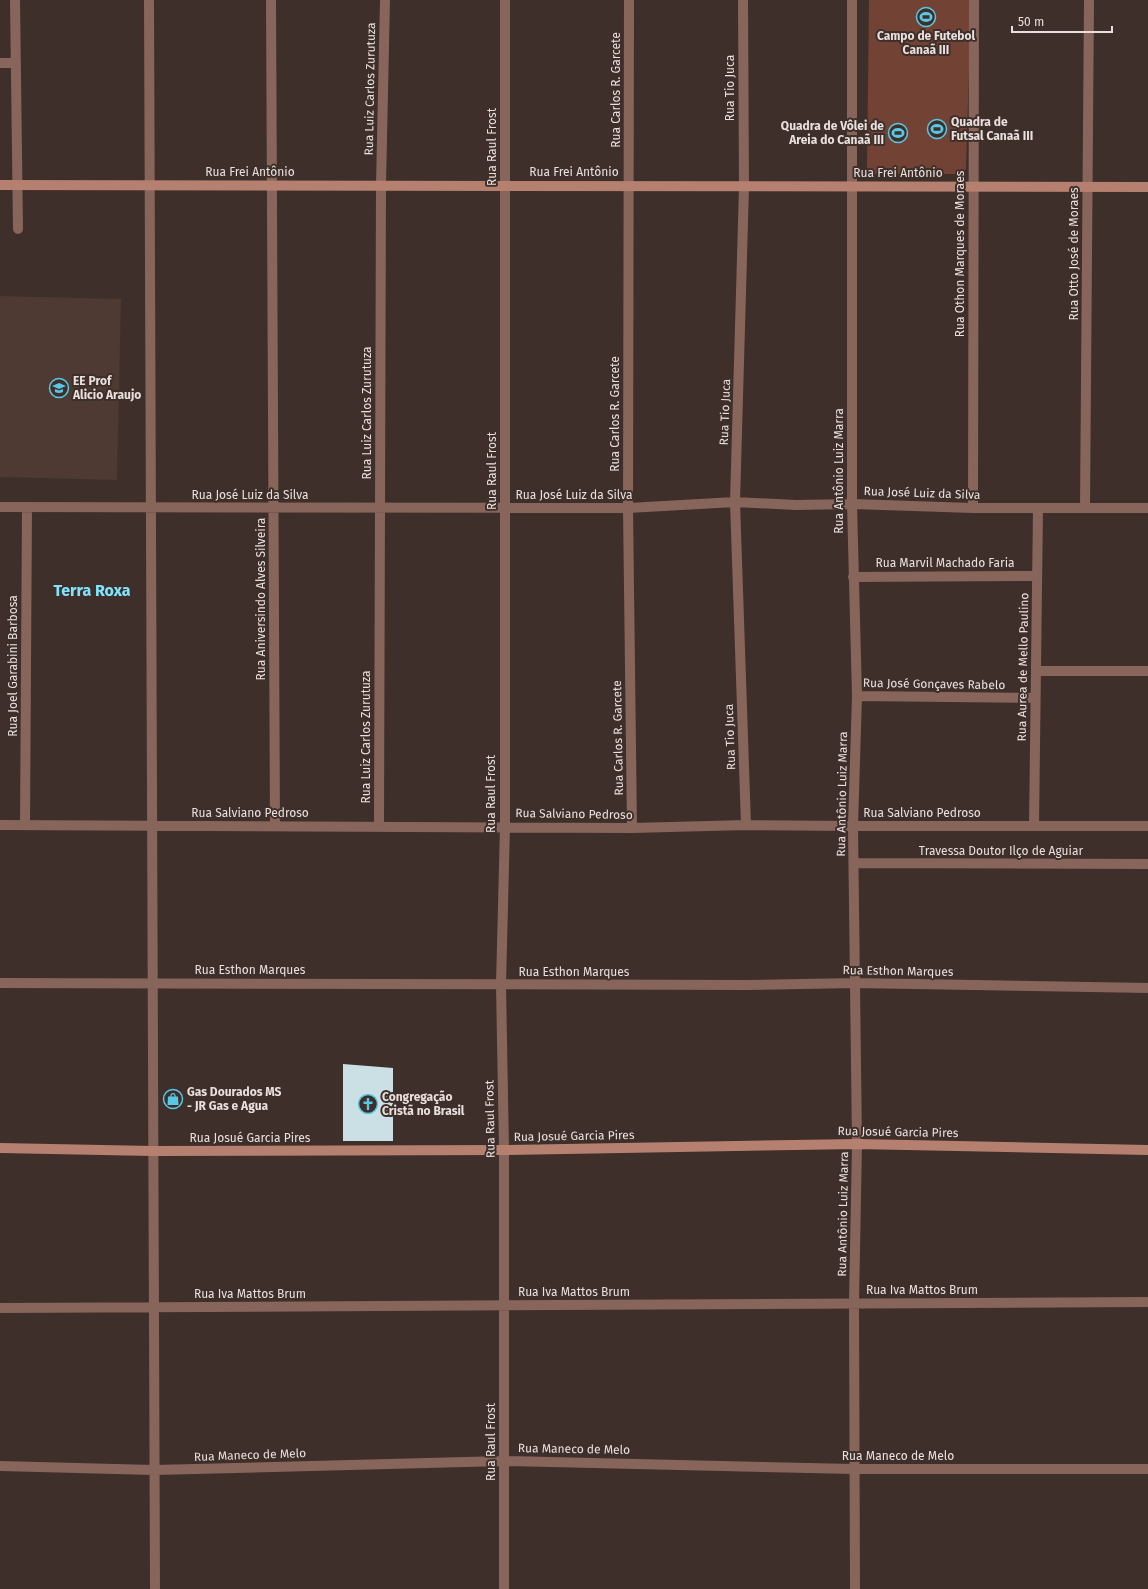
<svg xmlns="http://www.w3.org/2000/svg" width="1148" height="1589" font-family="'Fira Sans',sans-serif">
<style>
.built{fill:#4e3933}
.green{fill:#724335}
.building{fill:#cbe0e5}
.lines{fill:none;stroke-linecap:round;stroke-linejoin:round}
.street{stroke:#87655b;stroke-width:10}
.secondary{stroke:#b68070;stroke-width:10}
.labels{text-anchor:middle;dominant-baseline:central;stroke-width:4;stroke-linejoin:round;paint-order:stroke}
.poi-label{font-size:12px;font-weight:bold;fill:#e9dfdc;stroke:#3e2f2a;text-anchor:start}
.street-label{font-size:12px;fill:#e9dfdc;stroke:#3e2f2a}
.district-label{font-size:16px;font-weight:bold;fill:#80e4fe;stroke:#3e2f2a}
</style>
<rect width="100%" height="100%" fill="#3e2f2a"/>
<path class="built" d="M 0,296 L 121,299 L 117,480 L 0,477 Z"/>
<path class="green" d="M 869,0 L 971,0 L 966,169 L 961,174 L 870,174 L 867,169 Z"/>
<path class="building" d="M 343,1064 L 393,1068 L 393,1141 L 343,1141 Z"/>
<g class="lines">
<path class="street" d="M 15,0 L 18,229
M 149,0 L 155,1589
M 271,0 L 275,826
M 629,0 L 628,508 L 632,828
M 743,0 L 744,187 L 735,502 L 746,825
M 852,0 L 852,504 L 857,696 L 853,826 L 857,1144 L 854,1303 L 855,1589
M 0,63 L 16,63
M 0,507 L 628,508 L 735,502 L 796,505 L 852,504 L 973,508 L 1148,508
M 973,508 L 974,0
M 1085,508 L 1089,0
M 853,577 L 1037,576
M 1036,671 L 1148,671
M 857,696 L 1035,698
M 0,825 L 632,828 L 746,825 L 853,826 L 1148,826
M 25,825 L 27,507
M 379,826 L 381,185 L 385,0
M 1034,826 L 1038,508
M 854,863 L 1148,864
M 0,983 L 747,985 L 855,983 L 1148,988
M 0,1308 L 1148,1302
M 0,1466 L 154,1470 L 504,1461 L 854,1469 L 1148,1469
M 504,1589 L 504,1150 L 501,985 L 505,826 L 505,0"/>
<path class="secondary" d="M 0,185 L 1148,187
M 0,1148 L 153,1151 L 504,1150 L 857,1144 L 1148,1150"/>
</g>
<defs>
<g id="stadium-ring" transform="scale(1)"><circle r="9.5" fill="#3e2f2a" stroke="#59c8e4" stroke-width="1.5"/><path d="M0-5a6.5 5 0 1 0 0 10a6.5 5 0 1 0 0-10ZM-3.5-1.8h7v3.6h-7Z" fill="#59c8e4"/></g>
<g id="school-ring" transform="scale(1)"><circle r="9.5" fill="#3e2f2a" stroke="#59c8e4" stroke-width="1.5"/><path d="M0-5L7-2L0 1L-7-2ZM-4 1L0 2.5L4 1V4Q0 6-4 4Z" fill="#59c8e4"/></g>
<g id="shop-ring" transform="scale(1)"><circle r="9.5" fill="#3e2f2a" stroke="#59c8e4" stroke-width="1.5"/><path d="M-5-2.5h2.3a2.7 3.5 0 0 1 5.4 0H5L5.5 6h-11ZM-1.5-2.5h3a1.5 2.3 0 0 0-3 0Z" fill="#59c8e4"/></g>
<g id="church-ring" transform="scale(1)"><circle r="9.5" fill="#3e2f2a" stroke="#59c8e4" stroke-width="1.5"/><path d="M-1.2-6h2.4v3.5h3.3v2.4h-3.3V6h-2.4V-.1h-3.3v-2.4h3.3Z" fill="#59c8e4"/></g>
</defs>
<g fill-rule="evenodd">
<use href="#stadium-ring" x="926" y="17"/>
<use href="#stadium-ring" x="937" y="129"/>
<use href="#stadium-ring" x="898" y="133"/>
<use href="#school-ring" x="59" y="388"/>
<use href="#shop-ring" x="173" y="1099"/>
<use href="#church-ring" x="368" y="1104"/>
</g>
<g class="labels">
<g class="poi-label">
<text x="926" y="36" text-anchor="middle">Campo de Futebol<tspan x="926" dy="14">Canaã III</tspan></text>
<text x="951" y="122">Quadra de<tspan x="951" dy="14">Futsal Canaã III</tspan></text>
<text x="884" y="126" text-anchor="end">Quadra de Vôlei de<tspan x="884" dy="14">Areia do Canaã III</tspan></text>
<text x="73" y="381">EE Prof<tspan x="73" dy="14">Alicio Araujo</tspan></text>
<text x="187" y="1092">Gas Dourados MS<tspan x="187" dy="14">- JR Gas e Agua</tspan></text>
<text x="382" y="1097">Congregação<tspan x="382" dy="14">Cristã no Brasil</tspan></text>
</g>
<g class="street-label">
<text transform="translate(730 88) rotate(-90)">Rua Tio Juca</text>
<text transform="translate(370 89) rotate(-89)">Rua Luiz Carlos Zurutuza</text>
<text transform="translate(616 90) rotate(-90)">Rua Carlos R. Garcete</text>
<text transform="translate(492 147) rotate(-90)">Rua Raul Frost</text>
<text x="250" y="172">Rua Frei Antônio</text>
<text x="574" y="172">Rua Frei Antônio</text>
<text x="898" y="173">Rua Frei Antônio</text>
<text transform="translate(960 254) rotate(-90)">Rua Othon Marques de Moraes</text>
<text transform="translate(1074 254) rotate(-90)">Rua Otto José de Moraes</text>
<text transform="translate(725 412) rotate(-88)">Rua Tio Juca</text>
<text transform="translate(367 413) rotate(-90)">Rua Luiz Carlos Zurutuza</text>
<text transform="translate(615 414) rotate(-90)">Rua Carlos R. Garcete</text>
<text transform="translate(492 471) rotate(-90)">Rua Raul Frost</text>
<text transform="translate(839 471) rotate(-90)">Rua Antônio Luiz Marra</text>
<text transform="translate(922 493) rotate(2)">Rua José Luiz da Silva</text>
<text x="250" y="495">Rua José Luiz da Silva</text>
<text x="574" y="495">Rua José Luiz da Silva</text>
<text x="945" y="563">Rua Marvil Machado Faria</text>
<text transform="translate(261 599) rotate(-90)">Rua Aniversindo Alves Silveira</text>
<text transform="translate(13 666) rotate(-90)">Rua Joel Garabini Barbosa</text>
<text transform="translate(1023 667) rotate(-89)">Rua Aurea de Mello Paulino</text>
<text transform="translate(934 684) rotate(1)">Rua José Gonçaves Rabelo</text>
<text transform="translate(366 737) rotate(-90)">Rua Luiz Carlos Zurutuza</text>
<text transform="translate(730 737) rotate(-92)">Rua Tio Juca</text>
<text transform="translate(618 738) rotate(-91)">Rua Carlos R. Garcete</text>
<text transform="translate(491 794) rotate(-90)">Rua Raul Frost</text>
<text transform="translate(842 794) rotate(-89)">Rua Antônio Luiz Marra</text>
<text x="250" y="813">Rua Salviano Pedroso</text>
<text x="922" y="813">Rua Salviano Pedroso</text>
<text transform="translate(574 814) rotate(1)">Rua Salviano Pedroso</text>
<text x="1001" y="851">Travessa Doutor Ilço de Aguiar</text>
<text x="250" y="970">Rua Esthon Marques</text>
<text transform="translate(898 971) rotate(1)">Rua Esthon Marques</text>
<text x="574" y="972">Rua Esthon Marques</text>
<text transform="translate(490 1119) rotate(-91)">Rua Raul Frost</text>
<text transform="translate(898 1132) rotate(1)">Rua Josué Garcia Pires</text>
<text transform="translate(574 1136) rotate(-1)">Rua Josué Garcia Pires</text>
<text x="250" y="1138">Rua Josué Garcia Pires</text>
<text transform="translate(843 1214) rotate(-89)">Rua Antônio Luiz Marra</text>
<text x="922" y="1290">Rua Iva Mattos Brum</text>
<text x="574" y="1292">Rua Iva Mattos Brum</text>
<text x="250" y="1294">Rua Iva Mattos Brum</text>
<text transform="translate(491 1442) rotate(-90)">Rua Raul Frost</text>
<text transform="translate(574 1449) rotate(1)">Rua Maneco de Melo</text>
<text transform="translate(250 1455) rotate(-2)">Rua Maneco de Melo</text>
<text x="898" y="1456">Rua Maneco de Melo</text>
</g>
<g class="district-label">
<text x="92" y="590">Terra Roxa</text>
</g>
</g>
<path d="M1012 26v6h100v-6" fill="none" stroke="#e9dfdc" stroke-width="2"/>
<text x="1018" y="26" font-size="12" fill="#e9dfdc" stroke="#3e2f2a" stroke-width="3" paint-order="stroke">50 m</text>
</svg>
